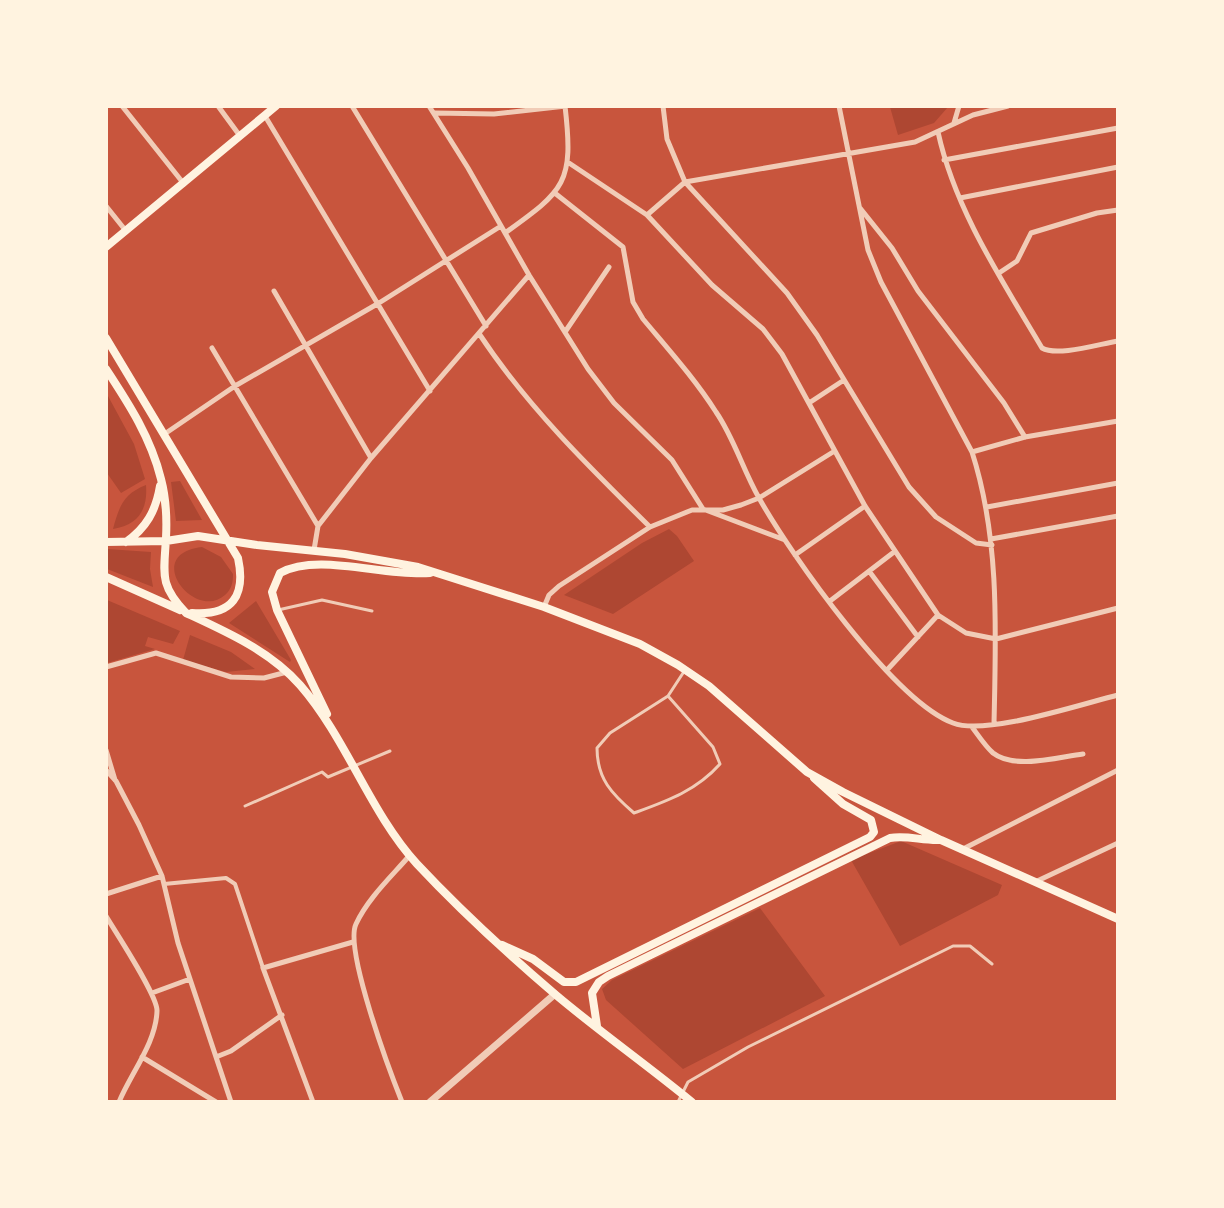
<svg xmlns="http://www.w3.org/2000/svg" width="1224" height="1208" font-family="'Noto Sans',sans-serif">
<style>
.green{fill:#ae4732}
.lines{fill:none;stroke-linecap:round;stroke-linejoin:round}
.service{stroke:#f1ccb7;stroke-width:3}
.pedestrian{stroke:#f1ccb7;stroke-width:4}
.minor{stroke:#f1ccb7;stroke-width:5}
.tertiary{stroke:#f1ccb7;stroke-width:7}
.secondary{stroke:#fff3e0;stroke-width:8}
.primary{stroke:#fff3e0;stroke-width:8}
</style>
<rect width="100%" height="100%" fill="#c8553d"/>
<path class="green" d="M 890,107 L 890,106 L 948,107 L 934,123 L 898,135 Z
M 108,396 L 134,444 L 145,479 L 121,493 L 107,473 Z
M 180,481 L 202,520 L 176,521 L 171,482 Z
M 146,485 C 148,510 138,525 113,529 C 119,507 123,494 146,485 Z
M 669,529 L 677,536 L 694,561 L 613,614 L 564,595 L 642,543 Z
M 202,547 L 221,557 L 233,574 C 233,582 232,589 225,595 C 195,622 141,554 202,547 Z
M 107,549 L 151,552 L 150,569 L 153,587 L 107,569 Z
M 107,600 L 180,631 L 173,644 L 148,637 L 145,646 L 155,649 L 107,663 Z
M 256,601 L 291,660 L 290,662 L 229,623 Z
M 190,635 L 231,652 L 255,669 L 226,672 L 183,660 Z
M 901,841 L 1002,885 L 998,895 L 900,946 L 851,860 Z
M 760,908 L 825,996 L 683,1069 L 606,1000 L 602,989 L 612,980 Z"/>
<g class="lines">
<path class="service" d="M 278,610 L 322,600 L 372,611
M 668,696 L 713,747 L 720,764 C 696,791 667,801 634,813 C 612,794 597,779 597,748 L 610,733 L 668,696 L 685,670
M 245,806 L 322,772 L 328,777 L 390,751
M 678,1102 L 688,1082 L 748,1047 L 953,946 L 970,946 L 992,964"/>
<path class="pedestrian" d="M 164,884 L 226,878 L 235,884 L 263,968"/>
<path class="minor" d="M 122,106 L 184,184
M 218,106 L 240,136
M 352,106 L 486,326
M 429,106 L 468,168 L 529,275 L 588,369 L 614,403 L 672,460 L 703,509 L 785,540
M 663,106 L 667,139 L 685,182 L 787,293 L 817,335 L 909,487 L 936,517 L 976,543 L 992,545
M 839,106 L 868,250 L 881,282 L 972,452 C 1000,539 996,632 994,723
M 435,113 L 494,114 L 566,106
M 265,116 L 430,391
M 954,123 L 959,106
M 938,132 C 955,210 1002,280 1042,348 C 1057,357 1099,344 1118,341
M 944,160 L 1118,128
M 569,163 L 647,215 L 712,285 L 763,329 L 782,354 L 865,506 L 938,615 L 966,633 L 996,639 L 1118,608
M 556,194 L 623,247 L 633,302 L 643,319 C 668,349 695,379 716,412 C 734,438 743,470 759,498 C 791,555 894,701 953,723 C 986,736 1081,704 1118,695
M 960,198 L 1118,167
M 106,206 L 126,231
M 860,208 L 892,248 L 918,291 L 1004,403 L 1025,437
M 647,215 L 685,182 L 915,142 L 973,115 L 1008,106
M 505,233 C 565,190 574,183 565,106
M 999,273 L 1017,261 L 1031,233 L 1097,213 L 1118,210
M 274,291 L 371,458
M 565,332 L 609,267
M 480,335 C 527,406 589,467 650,527
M 212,348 L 318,526
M 809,403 L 844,380
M 166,433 L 235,386 L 379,303 L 501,226
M 972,452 L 1025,437 L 1118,421
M 987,507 L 1118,483
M 991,539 L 1118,516
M 314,550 L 318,526 L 371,458 L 529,275
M 795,555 L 865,506
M 869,571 L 918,637
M 830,601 L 894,552
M 544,607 L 549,595 L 559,586 L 650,527 L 692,510 L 723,510 L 741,505 L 759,498 L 833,452
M 106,667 L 156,653 L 231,677 L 264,678 L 287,672
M 887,670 L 938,615
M 972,727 C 978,735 985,746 993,753 C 1015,770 1058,757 1083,754
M 106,750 L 115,780
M 106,770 L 116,781 L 139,825 L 162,876 L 178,943 L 231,1102
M 961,850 L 1118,770
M 1035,882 L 1118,843
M 106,894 L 162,876
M 106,916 C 116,933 158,996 157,1011 C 156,1043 131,1073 119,1102
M 152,993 L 190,979
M 142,1057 L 216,1102
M 216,1057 L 231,1051 L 282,1015
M 313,1102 L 263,968 L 353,942
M 402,1102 C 390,1072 344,949 356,924 C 368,898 392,876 410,855"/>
<path class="tertiary" d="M 430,1102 L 555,994"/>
<path class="secondary" d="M 106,247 L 276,106"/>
<path class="primary" d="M 106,338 L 238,558 C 246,595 233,616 192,613
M 106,369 C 129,404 151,438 161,479 C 166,498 167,519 166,538 C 164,574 159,585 186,613 C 227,632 270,651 300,685 C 347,739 369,811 417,864 C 460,910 508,954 556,995 C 600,1032 647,1065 692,1102
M 106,542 L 166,541 L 198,536 L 257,545 L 345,554 L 418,567 L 544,607 L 640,644 L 678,665 L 709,686 L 807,772 L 843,792 L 941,840 L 1118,919
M 126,542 C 146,528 156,511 160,486
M 106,577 L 180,610
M 327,714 L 277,610 L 272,592 L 280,573 C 318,552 384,577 430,573
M 502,945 L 533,959 L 564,982 L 576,982 L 870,837 L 874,832 L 871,820 L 843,804 L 814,778
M 597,1026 L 592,993 L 599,982 L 608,976 L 890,838 C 907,835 923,841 940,840"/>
</g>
<rect width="1224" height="1208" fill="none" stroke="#fff3e0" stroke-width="216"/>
</svg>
